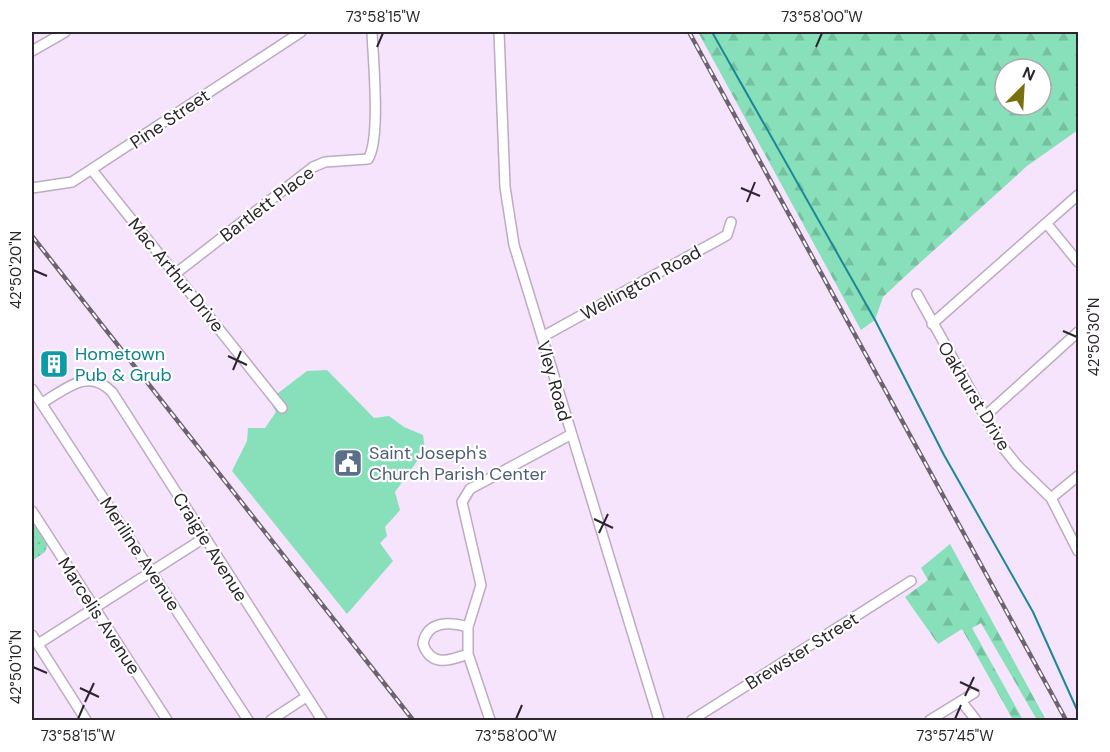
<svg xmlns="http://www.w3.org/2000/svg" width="1110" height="752" font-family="'DM Sans',sans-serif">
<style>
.grass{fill:url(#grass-dots)}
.forest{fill:url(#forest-firs);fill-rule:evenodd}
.park{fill:#87e0b9}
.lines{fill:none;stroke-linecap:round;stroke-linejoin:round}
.stream{stroke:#1c8798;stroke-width:2}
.minor-casing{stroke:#bdabc3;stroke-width:12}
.minor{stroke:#fff;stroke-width:9}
.rail-casing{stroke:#6d6270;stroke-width:4.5}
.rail{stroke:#fff;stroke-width:2;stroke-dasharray:7;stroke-linecap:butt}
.ticks{fill:none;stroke:#2c252e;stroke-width:2}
.labels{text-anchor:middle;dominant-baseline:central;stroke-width:4.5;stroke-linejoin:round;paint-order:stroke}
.street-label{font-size:18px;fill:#2c252e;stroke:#fff}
.culture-label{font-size:18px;fill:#0d838f;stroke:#fff;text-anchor:start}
.service-label{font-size:18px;fill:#4e5e75;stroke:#fff;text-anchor:start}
.neatline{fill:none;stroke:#2c252e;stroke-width:2}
.ticks-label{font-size:15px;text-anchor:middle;fill:#2c252e}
</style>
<defs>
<pattern id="grass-dots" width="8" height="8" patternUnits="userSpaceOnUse" patternTransform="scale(1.5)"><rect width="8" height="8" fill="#87e0b9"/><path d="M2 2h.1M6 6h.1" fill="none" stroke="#75c09f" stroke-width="1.8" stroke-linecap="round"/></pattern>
<pattern id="forest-firs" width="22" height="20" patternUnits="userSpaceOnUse" patternTransform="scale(1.5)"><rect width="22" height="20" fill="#87e0b9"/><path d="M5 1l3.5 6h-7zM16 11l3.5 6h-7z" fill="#75c09f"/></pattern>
</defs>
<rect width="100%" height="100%" fill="#f6e3fc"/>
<path class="grass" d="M 32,517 L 48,543 L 45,552 L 32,561 Z"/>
<path class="forest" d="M 698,32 L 1078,32 L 1078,130 L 1027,166 L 901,280 L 883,297 L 875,320 L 861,330 ZM 1005,69 L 1041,69 L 1041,105 L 1005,105 Z
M 950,544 L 1046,720 L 1037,720 L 981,623 L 972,628 L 1023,720 L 1013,720 L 962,629 L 938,644 L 905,597 L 928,580 L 921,568 Z"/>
<path class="park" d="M 327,370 L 374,418 L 389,416 L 404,427 L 423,435 L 425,450 L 395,492 L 400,510 L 385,527 L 387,536 L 380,543 L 393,561 L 347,614 L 232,471 L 247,441 L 248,428 L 265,428 L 276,412 L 269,400 L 307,371 Z"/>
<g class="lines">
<path class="stream" d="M 712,32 L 875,320 L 944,455 L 1033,612 L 1078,712"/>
<g class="minor-casing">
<path id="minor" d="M 499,32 L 505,187 L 514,245 L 659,720
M 32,51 L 65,32
M 92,170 L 282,408
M 32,188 L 72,182 L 301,32
M 1047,224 L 1078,262
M 175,274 L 313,167 L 325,162 L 368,159 C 381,140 373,58 372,32
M 917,294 L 1001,445 L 1017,465 L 1051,498 L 1078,551
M 932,324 L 1078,195
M 542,337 L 720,239 L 727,235 L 731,222
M 32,389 L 248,720
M 42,403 C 66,389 88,367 112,392 L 322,720
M 984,417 L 1078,332
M 1051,498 L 1078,476
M 32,511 L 167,720
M 32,635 L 86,720
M 38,644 L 204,538
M 468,654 C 449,661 431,667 423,644 C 427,620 450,622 468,627
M 961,701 L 976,720
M 271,720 L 306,697
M 490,720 L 468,654 L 468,627 L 481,585 L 462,502 L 470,489 L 570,435
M 692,720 L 911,581
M 930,720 L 974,693"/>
</g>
<use href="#minor" class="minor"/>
<g class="rail-casing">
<path id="rail" d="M 689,32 L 1066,720
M 32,236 L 413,720"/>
</g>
<use href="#rail" class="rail"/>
</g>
<path class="ticks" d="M 377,47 L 383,33M 816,47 L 822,33M 741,188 L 760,196M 747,202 L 755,182M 33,270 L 47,276M 1063,331 L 1077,337M 228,356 L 247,365M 233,370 L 241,351M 594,519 L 613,528M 599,533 L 608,514M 33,667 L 47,673M 960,682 L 979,691M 80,688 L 99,697M 965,696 L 974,677M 85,702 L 94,683M 78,719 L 84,705M 516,719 L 522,705M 955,719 L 961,705"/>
<defs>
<g id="building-square" transform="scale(1.5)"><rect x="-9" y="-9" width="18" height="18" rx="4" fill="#0f9aa8" stroke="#fff"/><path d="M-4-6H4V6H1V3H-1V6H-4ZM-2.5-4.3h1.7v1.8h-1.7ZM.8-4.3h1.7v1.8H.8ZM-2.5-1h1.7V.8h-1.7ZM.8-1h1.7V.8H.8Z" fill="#fff"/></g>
<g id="civic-square" transform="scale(1.5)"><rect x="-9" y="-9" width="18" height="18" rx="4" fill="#5c6f8a" stroke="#fff"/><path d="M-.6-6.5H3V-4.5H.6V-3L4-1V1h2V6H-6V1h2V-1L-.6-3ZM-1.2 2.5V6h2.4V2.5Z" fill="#fff"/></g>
</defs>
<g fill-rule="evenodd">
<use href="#building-square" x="54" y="364"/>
<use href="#civic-square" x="348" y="463"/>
</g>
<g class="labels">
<g class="street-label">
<text transform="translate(170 119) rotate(-34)">Pine Street</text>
<text transform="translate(267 204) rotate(-37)">Bartlett Place</text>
<text transform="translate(176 275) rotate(51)">Mac Arthur Drive</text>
<text transform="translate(641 283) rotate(-29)">Wellington Road</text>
<text transform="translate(554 381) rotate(74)">Vley Road</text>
<text transform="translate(974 396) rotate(59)">Oakhurst Drive</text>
<text transform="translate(210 547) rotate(58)">Craigie Avenue</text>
<text transform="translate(140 554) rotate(57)">Meriline Avenue</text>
<text transform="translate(99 616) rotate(57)">Marcelis Avenue</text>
<text transform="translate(802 651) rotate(-32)">Brewster Street</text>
</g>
<g class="culture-label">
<text x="75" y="354">Hometown<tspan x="75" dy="21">Pub &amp; Grub</tspan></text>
</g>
<g class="service-label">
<text x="369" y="453">Saint Joseph's<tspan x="369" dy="21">Church Parish Center</tspan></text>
</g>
</g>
<rect width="1110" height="752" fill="none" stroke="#ffffff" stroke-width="66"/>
<g transform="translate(1023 87) rotate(24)"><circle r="28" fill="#ffffff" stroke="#aba8ab" stroke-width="1.5"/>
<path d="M0-4.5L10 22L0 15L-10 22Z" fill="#796f0e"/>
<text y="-9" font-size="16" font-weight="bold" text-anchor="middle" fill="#2c252e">N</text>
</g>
<rect x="33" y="33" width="1044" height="686" class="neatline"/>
<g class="ticks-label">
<text x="383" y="22">73°58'15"W</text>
<text x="822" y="22">73°58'00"W</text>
<text transform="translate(16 270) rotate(-90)" y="5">42°50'20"N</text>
<text transform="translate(1094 337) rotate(-90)" y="5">42°50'30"N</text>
<text transform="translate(16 667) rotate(-90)" y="5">42°50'10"N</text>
<text x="78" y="741">73°58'15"W</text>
<text x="516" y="741">73°58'00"W</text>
<text x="955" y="741">73°57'45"W</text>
</g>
</svg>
